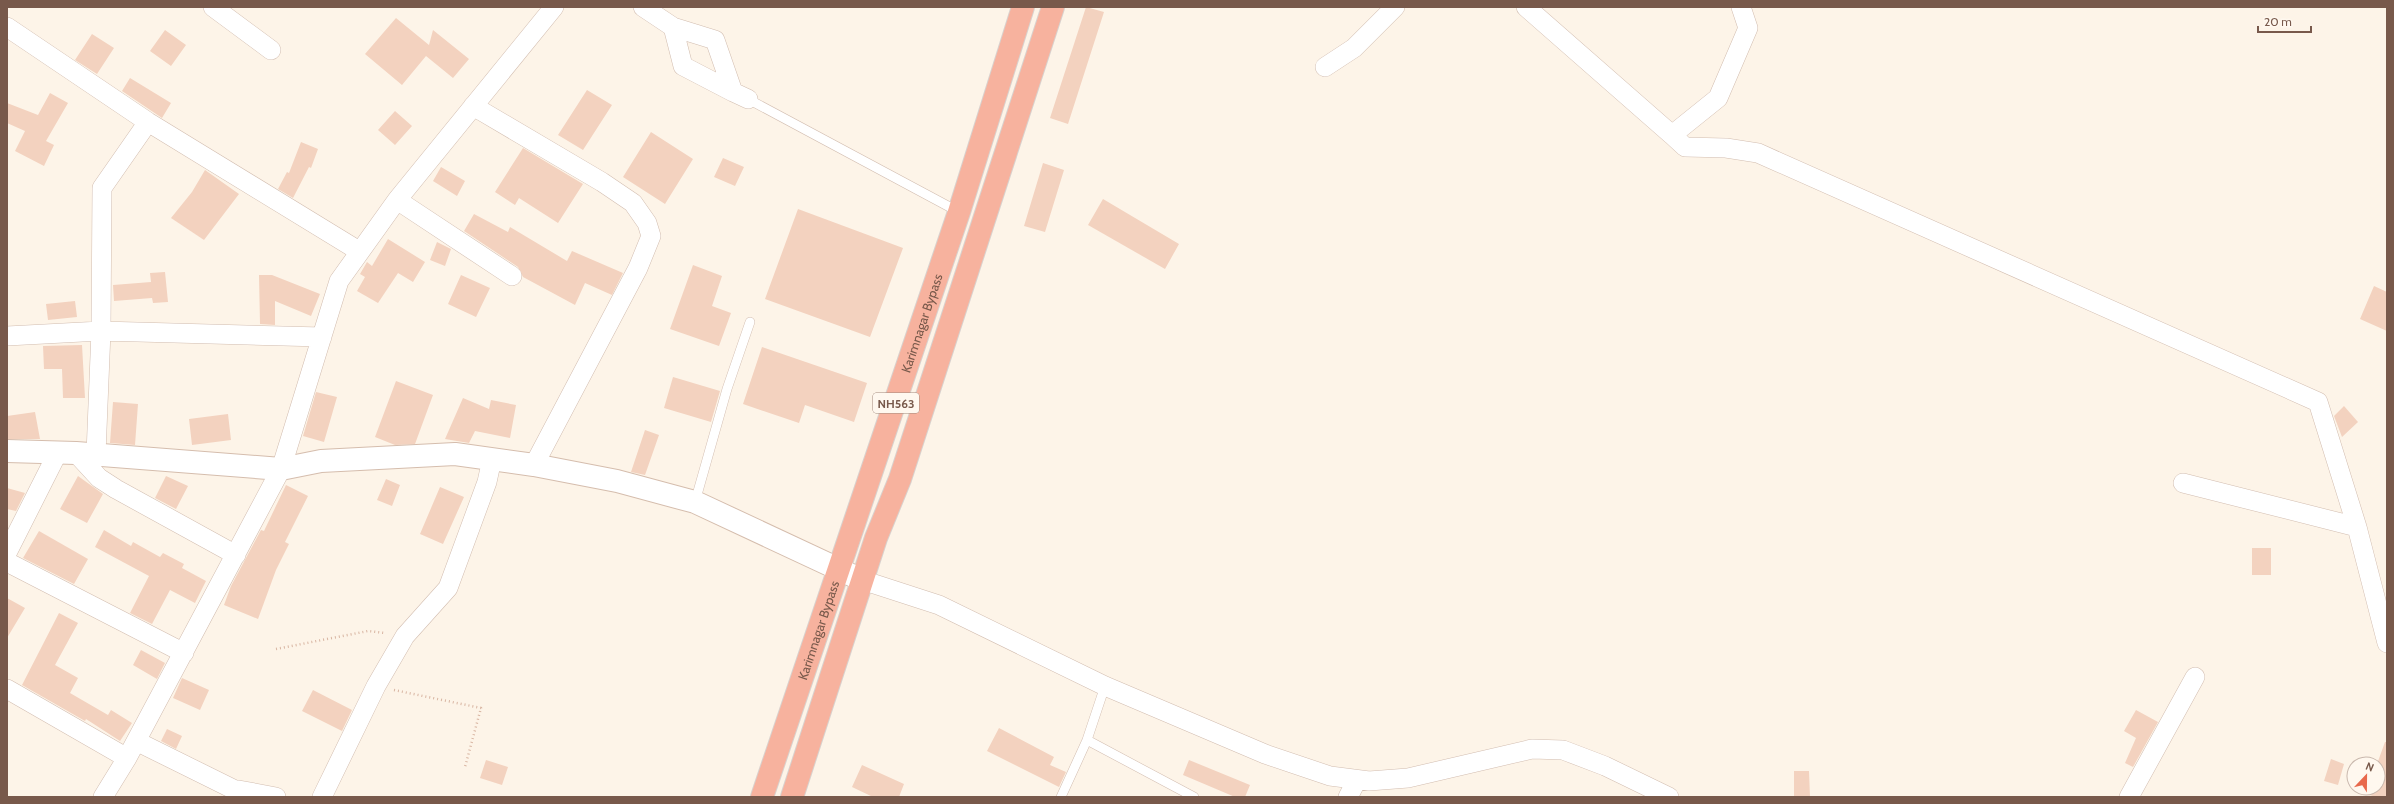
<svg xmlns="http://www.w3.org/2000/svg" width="2394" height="804" font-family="Cabin,sans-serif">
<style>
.building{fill:#f3d2bf}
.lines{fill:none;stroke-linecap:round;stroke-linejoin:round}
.lane-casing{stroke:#d2bdb0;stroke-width:10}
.street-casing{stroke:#d2bdb0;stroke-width:20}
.secondary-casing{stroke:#d5bdad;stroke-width:24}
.highway-casing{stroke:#d9d1cd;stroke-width:24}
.path{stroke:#d8b5a2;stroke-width:2.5;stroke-dasharray:1 3;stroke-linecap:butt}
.lane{stroke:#fff;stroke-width:9}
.street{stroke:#fff;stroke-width:19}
.secondary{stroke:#fff;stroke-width:22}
.highway{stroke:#f7b29e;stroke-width:22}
.labels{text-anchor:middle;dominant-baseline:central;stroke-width:3;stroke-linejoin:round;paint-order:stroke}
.shield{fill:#fff8ef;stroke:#a0897c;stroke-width:1}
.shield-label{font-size:12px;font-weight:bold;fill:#78594b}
.street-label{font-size:13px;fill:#78594b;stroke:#fff8ef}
</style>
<rect width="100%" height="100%" fill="#fdf4e8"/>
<path class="building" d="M 1086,7 L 1104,12 L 1068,124 L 1050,118 Z
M 396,18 L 429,45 L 433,30 L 469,59 L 453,78 L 426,56 L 402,85 L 365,54 Z
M 165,30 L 186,45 L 171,66 L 150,51 Z
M 92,34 L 114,48 L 97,74 L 75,60 Z
M 130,78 L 171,103 L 162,118 L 122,91 Z
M 587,90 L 612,105 L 583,150 L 558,135 Z
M 50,93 L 68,103 L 46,141 L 54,145 L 44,166 L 15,151 L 25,131 L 7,123 L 7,103 L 38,115 Z
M 395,111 L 412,126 L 395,145 L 378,130 Z
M 651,132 L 693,159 L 665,204 L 623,177 Z
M 301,142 L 318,149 L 311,168 L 309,167 L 293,198 L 278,189 L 287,172 L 289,173 Z
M 523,148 L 583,184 L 558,223 L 519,198 L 515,205 L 495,192 Z
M 723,158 L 744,167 L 735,186 L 714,177 Z
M 1043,163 L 1064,170 L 1045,232 L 1024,226 Z
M 441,167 L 465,181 L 457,196 L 433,181 Z
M 205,170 L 239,194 L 204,240 L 171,218 L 192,192 Z
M 1103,199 L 1179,244 L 1165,269 L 1088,225 Z
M 798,209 L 903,248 L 870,337 L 765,299 Z
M 474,214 L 508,232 L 510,227 L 567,261 L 572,251 L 623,273 L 612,295 L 585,283 L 575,305 L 523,277 L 518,267 L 464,231 Z
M 388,239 L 425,262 L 413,282 L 398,273 L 378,303 L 357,291 L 365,277 L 360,274 L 367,262 L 372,266 Z
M 437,242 L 451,249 L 445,266 L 430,260 Z
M 693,265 L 722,276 L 712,306 L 731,313 L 719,346 L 670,329 Z
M 165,272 L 168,302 L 153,303 L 152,298 L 114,301 L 113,285 L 151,282 L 150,273 Z
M 259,275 L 272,275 L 320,294 L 311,316 L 275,301 L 275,325 L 260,324 Z
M 461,275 L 490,288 L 476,317 L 448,304 Z
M 2374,286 L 2387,292 L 2387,331 L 2360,319 Z
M 75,301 L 77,317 L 48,320 L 46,304 Z
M 82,345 L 85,398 L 63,398 L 62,369 L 44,369 L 43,346 Z
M 762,347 L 867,383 L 854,422 L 805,405 L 799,423 L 743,404 Z
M 673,377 L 720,391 L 711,422 L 664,408 Z
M 396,381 L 433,395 L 415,444 L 395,445 L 375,437 Z
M 316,392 L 337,397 L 324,442 L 303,436 Z
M 463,398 L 489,409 L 491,400 L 516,405 L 510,438 L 475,431 L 469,443 L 445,439 Z
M 113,402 L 138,404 L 135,445 L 110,443 Z
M 2344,406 L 2358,422 L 2342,437 L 2334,416 Z
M 35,412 L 40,439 L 7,439 L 7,416 Z
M 228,414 L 231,440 L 192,445 L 189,419 Z
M 645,430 L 659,435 L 645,475 L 631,472 Z
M 78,476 L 103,494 L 87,523 L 60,509 Z
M 166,476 L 188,486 L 176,509 L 155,498 Z
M 386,479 L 400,485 L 392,506 L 377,500 Z
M 286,485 L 308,496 L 285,542 L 289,544 L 276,570 L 258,619 L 224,605 L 231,586 L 261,530 L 264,531 Z
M 440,487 L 464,497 L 443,544 L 420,534 Z
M 7,488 L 25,493 L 16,511 L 7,509 Z
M 104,530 L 131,546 L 133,542 L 160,557 L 163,553 L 184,564 L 182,568 L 206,581 L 195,603 L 170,590 L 152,624 L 130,613 L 149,576 L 95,547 Z
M 39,531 L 88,559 L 74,584 L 23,558 Z
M 2252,548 L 2271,548 L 2271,575 L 2252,575 Z
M 7,598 L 25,608 L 7,638 Z
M 59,613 L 78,623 L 55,665 L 78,678 L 70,693 L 108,715 L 111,710 L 132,723 L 120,741 L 86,719 L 85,721 L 22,685 Z
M 141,650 L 165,663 L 157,679 L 133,665 Z
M 182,678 L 209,690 L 200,710 L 173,698 Z
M 313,690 L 352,710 L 342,731 L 302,711 Z
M 2136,710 L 2158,722 L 2133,767 L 2125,763 L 2136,738 L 2124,731 Z
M 999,728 L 1054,757 L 1050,765 L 1066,772 L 1059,787 L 987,751 Z
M 167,729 L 182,736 L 176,749 L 161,741 Z
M 2385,742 L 2387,742 L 2387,797 L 2376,797 L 2366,794 L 2369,788 L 2378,788 L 2377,764 Z
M 2331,759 L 2344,764 L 2338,785 L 2324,781 Z
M 486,760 L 508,767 L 502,785 L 480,778 Z
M 1189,760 L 1250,785 L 1245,797 L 1235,797 L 1183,775 Z
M 862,765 L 904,784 L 899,797 L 873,797 L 852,787 Z
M 1794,771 L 1809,771 L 1810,797 L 1794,797 Z"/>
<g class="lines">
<g class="lane-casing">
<path id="lane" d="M 748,99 L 959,212
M 695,502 L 727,389 L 750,322
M 1105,686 L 1087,740 L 1194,797
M 1061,797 L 1087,740"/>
</g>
<g class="street-casing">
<path id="street" d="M 213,7 L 271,50
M 643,7 L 673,27
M 1526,7 L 1672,135 L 1718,98 L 1748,28 L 1741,7
M 7,27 L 148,122 L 359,251
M 1325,67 L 1354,48 L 1395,7
M 733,92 L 683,66 L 673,27 L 715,40 L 733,92 L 748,99
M 473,106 L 602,182 L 633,203 L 647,223 L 651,236 L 638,268 L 534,465
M 1672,135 L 1685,147 L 1726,148 L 1758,153 L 2318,402 L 2357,527 L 2387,643
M 397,200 L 554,7
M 7,336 L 101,331 L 322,337
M 76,453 L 99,478 L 116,489 L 236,555
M 96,454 L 101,331 L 102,188 L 148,122
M 2183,483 L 2357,527
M 7,553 L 58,452
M 7,562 L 184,653
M 862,580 L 939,605 L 1105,686 L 1265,754 L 1330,776 L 1369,781 L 1408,778 L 1532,749 L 1563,750 L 1605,766 L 1669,797
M 7,689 L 127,758 L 103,797
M 136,741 L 233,789 L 242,797
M 127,758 L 281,469 L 339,281 L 397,200 L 512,276
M 233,789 L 276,797
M 322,797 L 376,686 L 405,636 L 448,588 L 487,482 L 492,459
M 1348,797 L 1357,780
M 2129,797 L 2195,677"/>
</g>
<g class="secondary-casing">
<path id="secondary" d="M 7,451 L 76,453 L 281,469 L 321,461 L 455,454 L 534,465 L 617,481 L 695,502 L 862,580"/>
</g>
<g class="highway-casing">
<g id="highway">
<path id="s1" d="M 762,797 L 959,212 L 1023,7"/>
<path d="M 792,797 L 876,538 L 900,479 L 1053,7"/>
</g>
</g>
<path class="path" d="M 276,649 L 368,631 L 385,633
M 394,690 L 481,708 L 465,767"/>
<use href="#lane" class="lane"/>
<use href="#street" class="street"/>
<use href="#secondary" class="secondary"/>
<use href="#highway" class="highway"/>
</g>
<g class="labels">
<rect class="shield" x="873" y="393" width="46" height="20" rx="3"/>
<g class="shield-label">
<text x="896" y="403">NH563</text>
</g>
<g class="street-label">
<text stroke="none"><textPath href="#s1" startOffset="500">Karimnagar Bypass</textPath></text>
<text stroke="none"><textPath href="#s1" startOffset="176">Karimnagar Bypass</textPath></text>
</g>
</g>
<rect width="2394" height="804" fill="none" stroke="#78594b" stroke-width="16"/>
<g transform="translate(2366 776) rotate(22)"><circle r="19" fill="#fff8ef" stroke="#c9b8ad"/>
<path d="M0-3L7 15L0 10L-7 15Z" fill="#e8694c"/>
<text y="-6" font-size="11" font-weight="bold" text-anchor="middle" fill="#78594b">N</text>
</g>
<path d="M2258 26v6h53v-6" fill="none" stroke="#78594b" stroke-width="2"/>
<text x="2264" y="26" font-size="12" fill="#78594b" stroke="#fff8ef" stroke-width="3" paint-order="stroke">20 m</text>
</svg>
